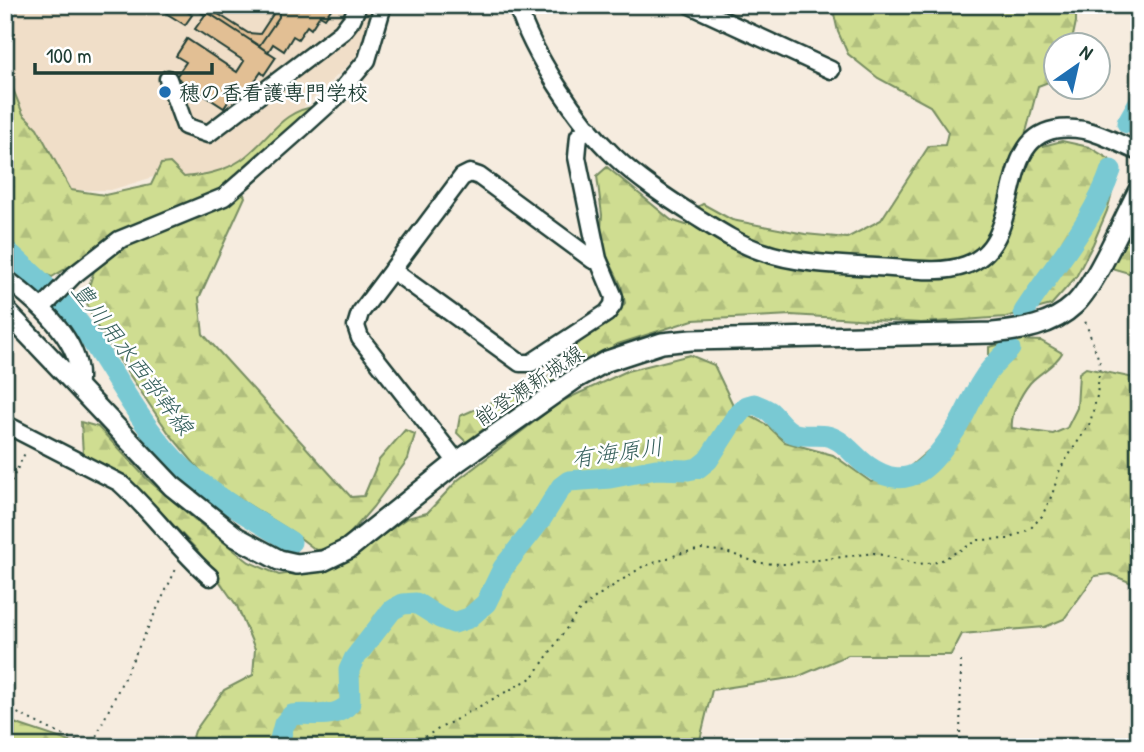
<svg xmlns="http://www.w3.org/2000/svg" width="1144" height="752" font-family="'Patrick Hand','Klee One',sans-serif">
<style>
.built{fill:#f0dec8}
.forest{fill:url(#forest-firs);stroke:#778d62;stroke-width:2}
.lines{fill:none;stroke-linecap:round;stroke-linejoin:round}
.river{stroke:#79c9d3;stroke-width:21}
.building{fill:#e2bf94;stroke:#1f3d34;stroke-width:2}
.minor-casing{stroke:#1f3d34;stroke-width:21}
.major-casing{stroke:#1f3d34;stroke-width:24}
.path{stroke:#1f3d34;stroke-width:2;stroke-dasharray:2 5;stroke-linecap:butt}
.minor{stroke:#fff;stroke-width:16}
.major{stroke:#fff;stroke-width:19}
.poi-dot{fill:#1f6fb2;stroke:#fff;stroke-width:2.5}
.labels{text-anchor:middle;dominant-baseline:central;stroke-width:5;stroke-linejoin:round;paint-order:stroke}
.poi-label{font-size:21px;font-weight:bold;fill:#1f3d34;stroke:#fff;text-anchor:start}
.street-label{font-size:21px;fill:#1f3d34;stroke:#fff}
.water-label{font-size:23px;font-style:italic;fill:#36605c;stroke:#fff}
</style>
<defs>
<pattern id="forest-firs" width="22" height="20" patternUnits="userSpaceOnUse" patternTransform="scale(1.75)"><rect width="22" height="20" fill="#cfdd91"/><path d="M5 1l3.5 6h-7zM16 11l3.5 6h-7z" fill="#b1bf7e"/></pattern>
</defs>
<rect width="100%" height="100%" fill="#f6ecdf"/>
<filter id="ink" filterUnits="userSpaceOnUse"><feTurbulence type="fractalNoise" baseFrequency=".0143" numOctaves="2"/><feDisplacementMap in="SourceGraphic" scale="14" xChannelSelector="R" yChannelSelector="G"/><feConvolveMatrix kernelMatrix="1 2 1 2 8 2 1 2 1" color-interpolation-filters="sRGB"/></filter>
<g filter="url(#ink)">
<path class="built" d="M 5,5 L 374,5 L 358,56 L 236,171 L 192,181 L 166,173 L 111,190 L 66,190 L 16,111 L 5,73 Z"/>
<path class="forest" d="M 832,5 L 1076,5 L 1076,22 L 1071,45 L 1056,46 L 1056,79 L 1038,86 L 1025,136 L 1039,147 L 1062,141 L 1089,147 L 1109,159 L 1117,174 L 1107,211 L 1093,244 L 1076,277 L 1051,305 L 1006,317 L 921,323 L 791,315 L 693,320 L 618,344 L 527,397 L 466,442 L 457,433 L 460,416 L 548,377 L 569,357 L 579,339 L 609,323 L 625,303 L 621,285 L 600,242 L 602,215 L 597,176 L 607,167 L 671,220 L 686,225 L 699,206 L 703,204 L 732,220 L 805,234 L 847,238 L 881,220 L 929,146 L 945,145 L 948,132 L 930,106 L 878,78 L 848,54 L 838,32 Z
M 5,61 L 8,77 L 23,114 L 37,128 L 71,190 L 105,195 L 151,185 L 161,164 L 170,163 L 184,177 C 204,175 223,172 241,160 C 270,140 279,110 319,106 L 238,181 L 245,197 L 199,298 L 203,334 L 351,497 L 364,496 L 379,460 L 405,430 L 415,434 L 408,459 L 373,507 L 347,537 L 327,549 L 316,550 L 291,531 L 207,479 L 168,432 L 94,322 L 85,298 L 97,262 L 88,255 L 52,277 L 37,271 L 5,236 Z
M 1139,219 L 1139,269 L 1132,274 L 1111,268 Z
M 1019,340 L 1041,341 L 1062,353 C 1055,366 1040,372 1030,383 C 1021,394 1010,415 1012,428 L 1053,434 L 1067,428 L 1077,408 L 1079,373 L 1086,368 L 1139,379 L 1139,586 L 1110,574 L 1095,576 L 1064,619 L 1045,627 L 962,634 L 951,655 L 848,655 L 797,677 L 712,690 L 699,744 L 689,747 L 190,747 L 195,731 L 224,690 L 253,675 L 255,649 L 237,606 L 197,550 L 141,491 L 83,454 L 81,422 L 98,427 L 147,479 L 199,523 L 249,562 L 279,575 L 336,567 L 407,518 L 427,513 L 458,480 L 560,402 L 627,371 L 690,355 L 714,365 L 734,407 L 767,425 L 785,442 L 833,455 L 871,482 L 906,470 L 944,437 L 972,402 L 989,373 L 989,347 Z
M 5,720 L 74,743 L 77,747 L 5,747 Z"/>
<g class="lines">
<path class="river" d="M 1127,123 L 1139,102
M 5,249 C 35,276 64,301 87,334 C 118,379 144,432 184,469 C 216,498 254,519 291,542
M 1024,312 C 1054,265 1093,223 1111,170
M 278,747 L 284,724 L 292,715 C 313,712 334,721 350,703 L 349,670 L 354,659 L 392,610 L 403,604 L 416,603 L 440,618 L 454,623 L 469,618 L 486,603 L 503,568 L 540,521 L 561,487 L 569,481 L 610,478 L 656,469 L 688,470 L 698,468 L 708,460 L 735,418 L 747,406 L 754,404 C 759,406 764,408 769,411 C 777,417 782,428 793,433 C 809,439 822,430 839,441 C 850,448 857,459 868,466 C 911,496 933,463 956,429 C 966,414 972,396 982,381 C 989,369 1000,358 1010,349"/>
</g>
<path class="building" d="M 159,5 L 176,5 L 192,15 L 185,25 L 158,8 Z
M 204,5 L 248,33 L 260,34 L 279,5 L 279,17 L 259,46 L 207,12 L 205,15 L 200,12 Z
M 279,5 L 334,5 L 325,18 L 320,15 L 311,29 L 307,26 L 298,39 L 293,36 L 284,51 L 273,44 L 268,52 L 259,46 L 279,17 Z
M 207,12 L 276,57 L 264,75 L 261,72 L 246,94 L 237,88 L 224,108 L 176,77 L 186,62 L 176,56 L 187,39 L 237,72 L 244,61 L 195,29 Z"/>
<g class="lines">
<g class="minor-casing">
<path id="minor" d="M 517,5 C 533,55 576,120 614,156 C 638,179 667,198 695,216 C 716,229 737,243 760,251 C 797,264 838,265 876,267 C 905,268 938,275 966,265 C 1035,241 983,113 1084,130 C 1103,134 1122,145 1139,152
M 690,5 L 831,70
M 168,79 L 185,126 L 208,134 L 342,32 L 352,19 L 358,5
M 392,270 L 520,363 L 531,363 L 607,313 L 613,305 L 614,297 L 598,259 L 577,157 L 579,136 L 589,128
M 5,278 C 36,301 87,343 78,387
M 43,307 L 74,275 L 119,240 L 224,197 L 302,128 L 336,97 L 367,60 L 383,5
M 5,424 L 120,483 C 152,512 177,548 210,577
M 457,462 L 360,338 L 356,326 L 360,313 L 462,177 L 470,173 L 479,176 L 593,260 L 598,259"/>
</g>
<g class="major-casing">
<path id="major" d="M 5,310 L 172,486 L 236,537 L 279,560 L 297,564 L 323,561 L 348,549 L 457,462 L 575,379 L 607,361 L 662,343 L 691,340 L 993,333 C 1021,330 1052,326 1074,305 C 1097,283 1123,220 1139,190"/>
</g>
<path class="path" d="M 5,494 L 26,451
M 5,707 L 64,736 L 92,745 L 177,567
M 406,747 L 533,677 L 577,613 L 596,597 L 642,567 L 682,553 L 702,549 L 726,552 L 759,563 L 785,564 L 874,553 L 918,564 L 938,562 L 979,540 L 1009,539 L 1030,529 L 1042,516 L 1052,495 L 1060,469 L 1090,423 L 1097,396 L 1100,363 L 1084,318
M 960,747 L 961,656"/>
<use href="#minor" class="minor"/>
<use href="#major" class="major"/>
</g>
</g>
<circle class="poi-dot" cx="165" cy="92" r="7"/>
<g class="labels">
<g class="poi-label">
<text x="179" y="92">穂の香看護専門学校</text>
</g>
<g class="street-label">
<text transform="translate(529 385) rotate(-34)">能登瀬新城線</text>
</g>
<g class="water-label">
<text transform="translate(133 358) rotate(53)">豊川用水西部幹線</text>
<text transform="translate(617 452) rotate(-8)">有海原川</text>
</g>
</g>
<rect width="1144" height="752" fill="none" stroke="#fff" stroke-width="28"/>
<rect x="14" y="14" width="1116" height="724" fill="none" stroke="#1f3d34" stroke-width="2.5" filter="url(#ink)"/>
<g transform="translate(1077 66) rotate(34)"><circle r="33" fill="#ffffff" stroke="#a5b1ae" stroke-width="2"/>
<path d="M0-5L12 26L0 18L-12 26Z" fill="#1f6fb2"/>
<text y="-10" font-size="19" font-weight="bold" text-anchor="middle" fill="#1f3d34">N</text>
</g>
<path d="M35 63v10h177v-10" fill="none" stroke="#1f3d34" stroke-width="3.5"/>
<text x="46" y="63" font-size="21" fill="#1f3d34" stroke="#ffffff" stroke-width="5" paint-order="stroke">100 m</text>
</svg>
